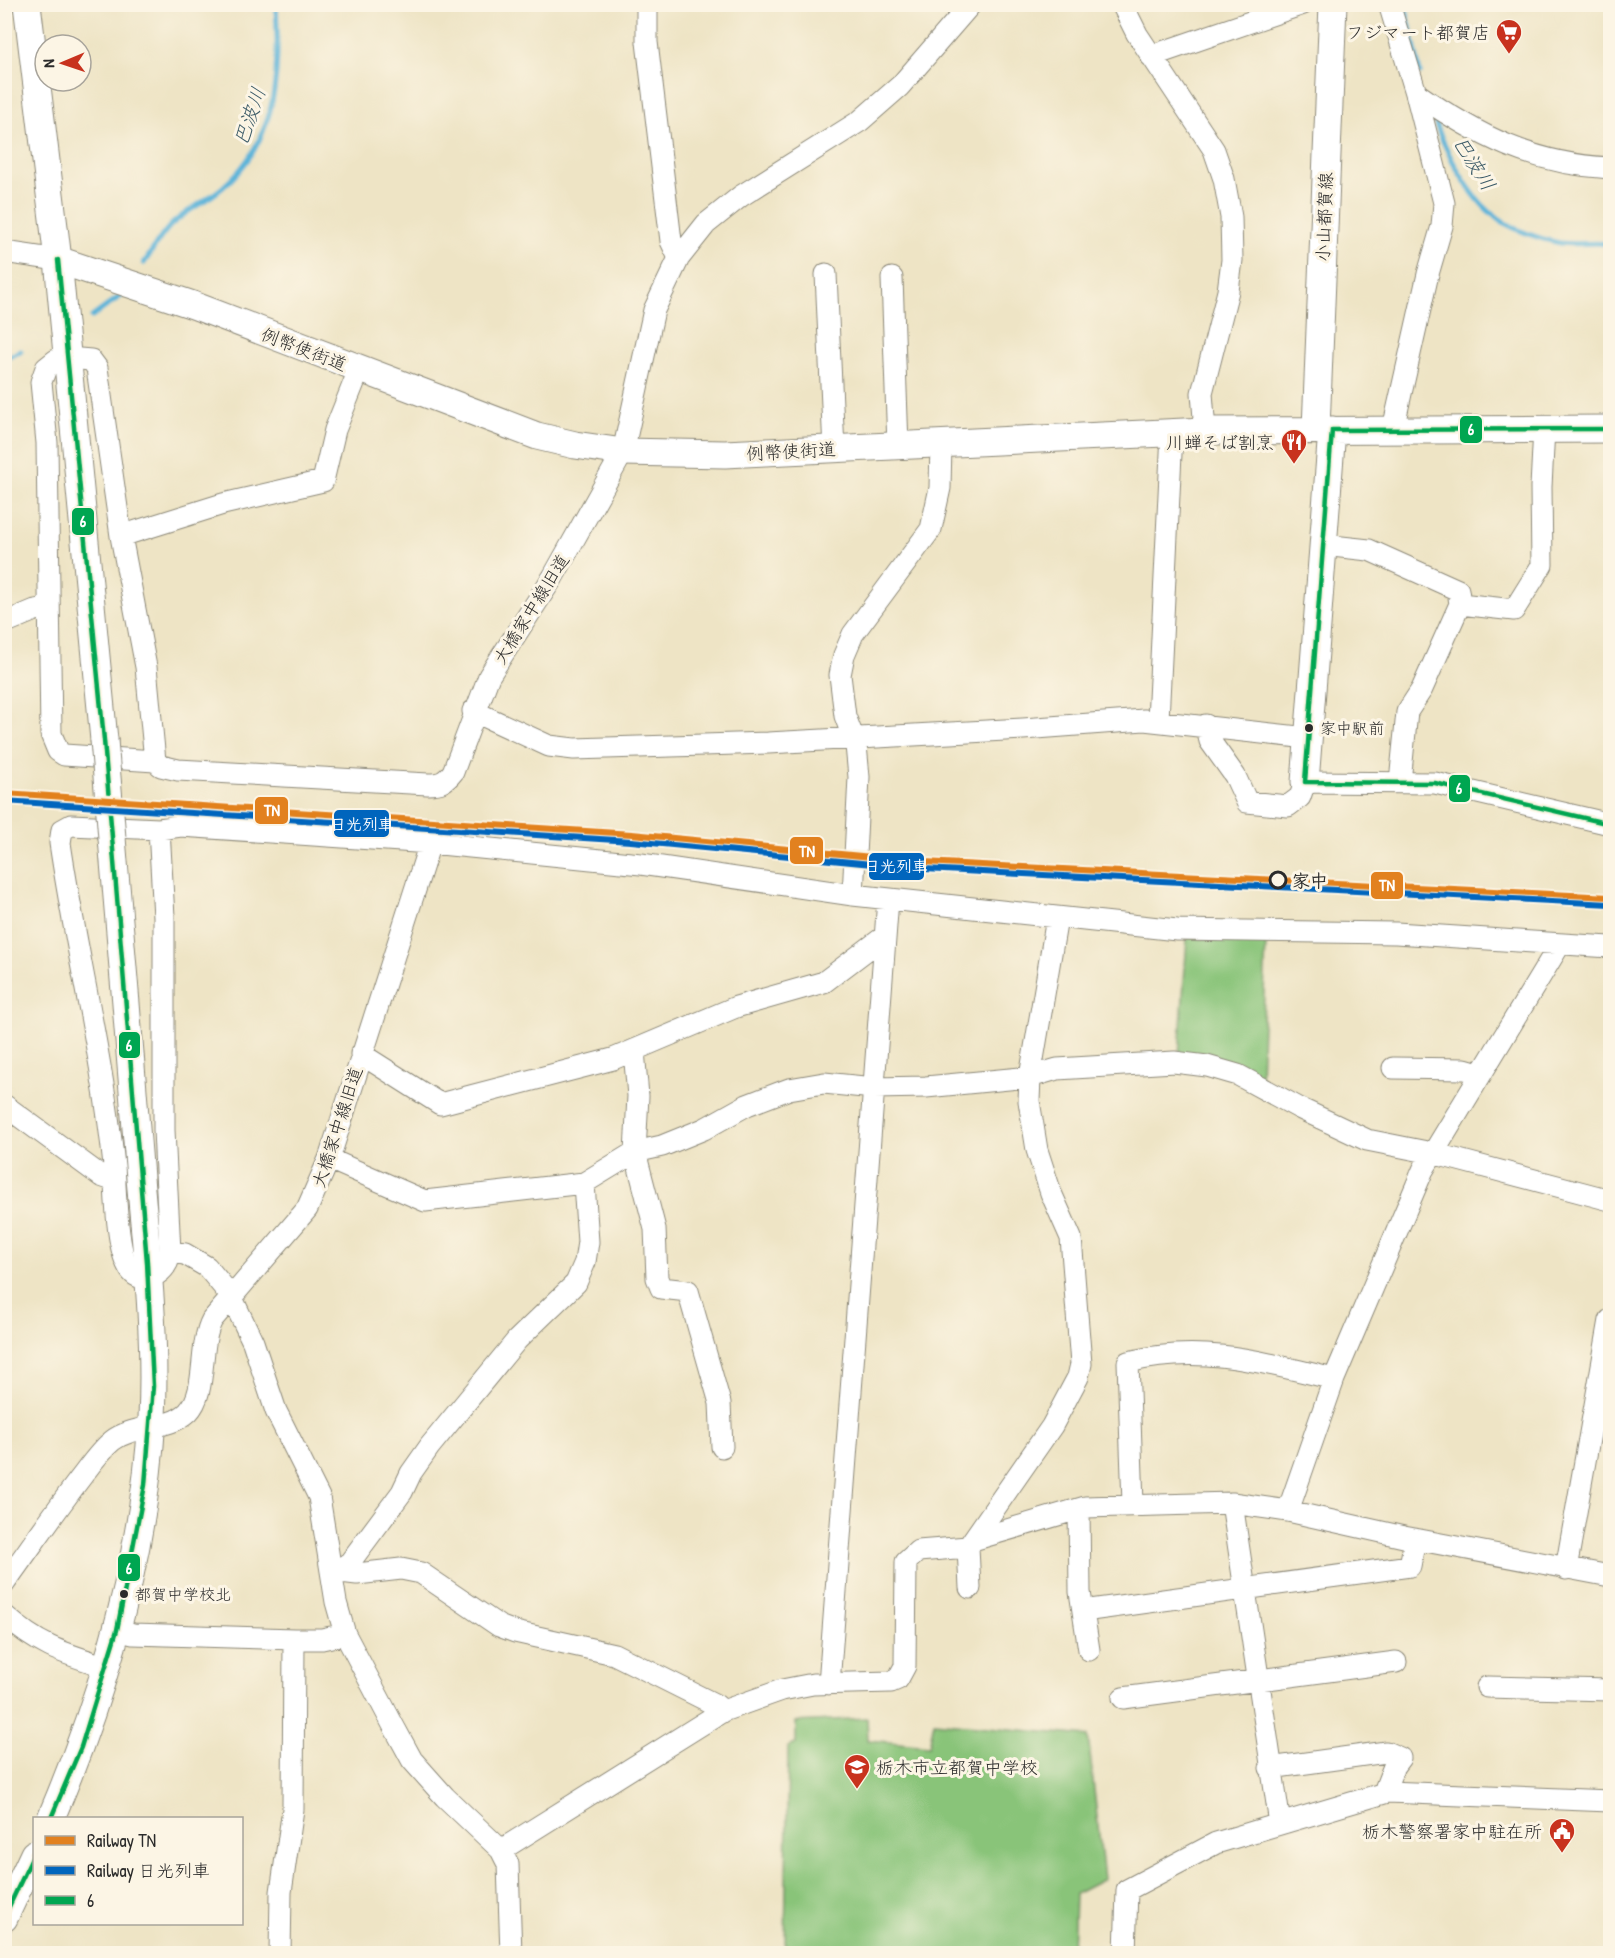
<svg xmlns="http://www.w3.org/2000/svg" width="1615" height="1958" font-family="'Patrick Hand','Klee One',sans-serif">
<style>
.green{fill:#89c479;stroke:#5a7852;stroke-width:1.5}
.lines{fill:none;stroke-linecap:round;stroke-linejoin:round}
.stream{stroke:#5bb4d9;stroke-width:5}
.minor-casing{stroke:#8c8878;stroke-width:23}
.major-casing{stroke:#8c8878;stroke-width:29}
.minor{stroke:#fff;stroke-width:21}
.major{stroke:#fff;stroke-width:27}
.major-bridge-casing{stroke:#8c8878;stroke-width:29;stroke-linecap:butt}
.major-bridge{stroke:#fff;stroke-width:27}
.bus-1-casing{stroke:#fcf5e5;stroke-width:9}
.bus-1{stroke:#00a651;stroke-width:4.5}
.rail-1-casing{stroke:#fcf5e5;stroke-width:10}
.rail-2-casing{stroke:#fcf5e5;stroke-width:10}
.rail-1{stroke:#e2811f;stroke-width:6}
.rail-2{stroke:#0065bd;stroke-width:6}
.bus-dot{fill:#2b2b2b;stroke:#fcf5e5;stroke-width:2}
.stop-dot{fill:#fcf5e5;stroke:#2b2b2b;stroke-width:3}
.labels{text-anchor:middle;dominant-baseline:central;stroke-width:6;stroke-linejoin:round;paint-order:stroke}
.bus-label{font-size:16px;fill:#2b2b2b;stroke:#fcf5e5;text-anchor:start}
.poi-label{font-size:18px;fill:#2b2b2b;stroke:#fcf5e5;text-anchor:end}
.street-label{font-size:18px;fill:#2b2b2b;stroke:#fcf5e5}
.stop-label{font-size:18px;font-weight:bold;fill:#2b2b2b;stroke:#fcf5e5;text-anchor:start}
.water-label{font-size:20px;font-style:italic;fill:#3c5b68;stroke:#fcf5e5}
.line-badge{stroke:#fcf5e5;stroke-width:2}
.badge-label{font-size:16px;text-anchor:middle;font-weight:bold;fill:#fff}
</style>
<rect width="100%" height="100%" fill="#fcf5e5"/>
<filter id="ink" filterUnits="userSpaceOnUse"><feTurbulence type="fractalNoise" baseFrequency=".0167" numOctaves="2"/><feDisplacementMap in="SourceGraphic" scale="12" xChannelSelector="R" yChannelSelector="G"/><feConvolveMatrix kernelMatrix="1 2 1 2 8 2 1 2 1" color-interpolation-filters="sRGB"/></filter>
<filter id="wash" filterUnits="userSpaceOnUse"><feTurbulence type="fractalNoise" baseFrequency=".008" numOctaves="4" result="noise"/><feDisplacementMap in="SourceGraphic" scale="24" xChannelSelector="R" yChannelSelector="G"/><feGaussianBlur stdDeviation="1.35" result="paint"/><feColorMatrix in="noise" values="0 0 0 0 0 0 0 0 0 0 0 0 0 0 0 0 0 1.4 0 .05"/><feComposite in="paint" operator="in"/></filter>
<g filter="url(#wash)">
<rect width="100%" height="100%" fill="#eee4c5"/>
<path class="green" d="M 1187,938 L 1266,941 L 1261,1078 L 1179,1055 Z
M 867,1718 L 868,1740 L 929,1746 L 934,1722 L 1088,1736 L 1104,1879 L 1075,1894 L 1073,1953 L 785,1953 L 788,1747 L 796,1744 L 796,1722 Z"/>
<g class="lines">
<path class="stream" d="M 1405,4 L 1420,73
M 1431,111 C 1443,145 1464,190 1492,214 C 1508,228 1539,239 1560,243 C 1576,245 1594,242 1610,244
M 144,263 C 153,250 160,236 171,225 C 186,210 207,201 223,187 C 278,140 280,72 276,4
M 92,317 L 122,295
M 4,359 L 21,351"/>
</g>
</g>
<g filter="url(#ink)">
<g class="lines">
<g class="minor-casing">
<path id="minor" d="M 647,4 L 647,42 L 671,241 L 679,258
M 1122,4 L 1137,34 L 1214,150 L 1224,179 L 1231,217 L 1232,260 L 1228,291 L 1202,393 L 1205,431
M 1389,4 L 1416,93 L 1444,203 L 1442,226 L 1428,274 L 1393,429
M 1151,56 L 1303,4
M 1416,93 C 1479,137 1533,164 1610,168
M 4,252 L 58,260
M 826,274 L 834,450
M 892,278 L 898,446
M 68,358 L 91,360 L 97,368 L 121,536 L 146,667 L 155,761 L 64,755 L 58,751 L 51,734 L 47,443 L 41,382 L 46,368 L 56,360 Z
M 121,536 L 223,504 L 323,481 L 335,430 L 359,370
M 1323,545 L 1369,550 L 1458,590 L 1460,604 L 1514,610 L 1542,565 L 1541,487 L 1544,428
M 4,623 L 35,610 L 47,608
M 473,711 L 549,746 L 574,749 L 768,743 L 1023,729 L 1144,720 L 1308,738
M 1158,720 L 1172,433
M 1206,725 L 1210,741 L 1235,776 L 1247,802 L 1288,806 L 1300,797 L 1305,782 L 1435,783 L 1610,824
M 155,761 L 161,766 L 178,770 L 428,784 C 441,784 445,782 453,772 L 489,676 L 553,577 L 623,452 L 654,310 L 679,258 L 706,224 L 741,196 L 860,121 L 900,86 L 971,4
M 1400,782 L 1407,712 L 1422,689 L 1460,604
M 159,829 L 164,917 L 164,1130 L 170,1252 C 169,1267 156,1281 139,1277 C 115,1271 116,1188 114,1166 C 103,1058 76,951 60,843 L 62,830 L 71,825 L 159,829 L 181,826 L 430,843 L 641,864 L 853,895 L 1177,930 L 1396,933 L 1610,947
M 853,895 L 859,777 L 856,745 L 845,716 L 840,675 L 844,655 L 853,634 L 931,529 L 940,488 L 941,444
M 634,1051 L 638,1096 L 635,1152 L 655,1229 L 657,1278 L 661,1288 L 688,1291 L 720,1403 L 722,1447
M 361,1054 L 440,1104 L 613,1059 L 736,1007 L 824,982 L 885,936
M 1393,1068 L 1465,1069 L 1472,1071 L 1479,1078
M 4,1105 L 101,1176 L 115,1181
M 329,1159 L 425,1201 L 584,1183 L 635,1152 L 662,1146 L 704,1129 L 747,1105 L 789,1089 L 824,1083 L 874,1088 L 926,1087 L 1030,1077 L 1057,1069 L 1174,1062 L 1207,1066 L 1238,1075 L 1299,1108 L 1367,1140 L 1432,1153 L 1610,1200
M 170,1252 L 185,1254 L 207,1267 L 231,1296 L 253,1342 L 276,1411 L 319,1497 L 336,1602 L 345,1634 L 393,1725 L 412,1760 L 445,1797 L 501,1850 L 508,1864 L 511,1954
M 1232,1503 L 1280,1824
M 1133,1504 L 1128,1362 C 1202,1344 1262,1362 1334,1379
M 1079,1509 L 1080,1592 L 1089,1650
M 1288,1511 L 1334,1379 L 1423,1170 L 1560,944
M 973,1540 L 1085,1507 L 1232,1503 L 1288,1511 L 1404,1537 L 1610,1576
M 1566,1569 L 1610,1320
M 339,1570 L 350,1562 L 402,1492 L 411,1473 L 430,1446 L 517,1340 L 576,1283 L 585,1262 L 588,1242 L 584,1183
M 332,1571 L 357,1574 L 401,1569 L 421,1573 L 499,1626 L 515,1632 L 614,1654 L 716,1705 L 723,1711
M 4,1584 C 30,1548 55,1511 82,1476 C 91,1464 100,1451 112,1441 C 133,1424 168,1431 188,1412 C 208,1392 198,1346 212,1320 L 307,1209 L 329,1159 L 430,843
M 970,1588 L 968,1547 L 1052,1426 L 1078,1377 L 1081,1364 L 1071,1238 L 1051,1193 L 1037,1150 L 1029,1101 L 1030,1077 L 1057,918
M 1083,1611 L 1410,1566 L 1415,1539
M 4,1615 C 40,1647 63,1653 107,1667
M 117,1630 L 133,1634 L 294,1639 L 322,1639 L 345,1634
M 829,1684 L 888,899
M 1487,1687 L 1610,1690
M 1123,1698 L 1396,1662
M 1270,1768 L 1386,1752 L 1400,1758 L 1394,1766 L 1384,1792
M 501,1850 L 723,1711 L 782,1690 L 813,1684 L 891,1682 L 898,1679 L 905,1666 L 906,1562 L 918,1551 L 968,1547
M 280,1954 L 281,1892 L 293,1809 L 294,1639
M 1125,1954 L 1127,1890 L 1216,1843 L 1388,1792 L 1610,1801"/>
</g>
<g class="major-casing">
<path id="major" d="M 27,4 L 58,260 L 104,740
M 58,260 L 193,305 L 537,436 L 575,445 L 623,452 L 725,454 L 1205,431 L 1610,429
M 1316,429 L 1333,4
M 1305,782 L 1332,430
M 51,1818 C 105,1691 144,1557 152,1418 C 156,1338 147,1257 140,1178 C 131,1065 122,951 112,838
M 4,1918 L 34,1854"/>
</g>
<use href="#minor" class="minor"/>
<use href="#major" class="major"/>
<g class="major-bridge-casing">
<path id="major-bridge" d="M 104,740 L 112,838"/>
</g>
<use href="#major-bridge" class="major-bridge"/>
<g class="bus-1-casing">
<path id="bus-1" d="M 1332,430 L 1610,429
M 1305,782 L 1332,430
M 1305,782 L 1435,783 L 1610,824
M 51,1818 L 81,1747 L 117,1630 L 145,1485 L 153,1386 L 147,1262 L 104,740 L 58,260
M 4,1917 L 34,1854"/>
</g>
<use href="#bus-1" class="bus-1"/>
<g class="rail-1-casing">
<path id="rail-1" d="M 4,793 L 632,834 L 924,862 L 1610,897"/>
</g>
<g class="rail-2-casing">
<path id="rail-2" d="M 4,801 L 631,841 L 924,869 L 1610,904"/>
</g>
<use href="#rail-1" class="rail-1"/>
<use href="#rail-2" class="rail-2"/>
</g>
</g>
<defs>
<g id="supermarket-pin" transform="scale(1.35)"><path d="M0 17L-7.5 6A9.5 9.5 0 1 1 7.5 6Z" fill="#c8321e" stroke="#fcf5e5"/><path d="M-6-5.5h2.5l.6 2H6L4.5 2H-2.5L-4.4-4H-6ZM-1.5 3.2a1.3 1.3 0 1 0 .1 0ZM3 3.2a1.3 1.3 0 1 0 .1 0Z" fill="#fff"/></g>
<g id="restaurant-pin" transform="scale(1.35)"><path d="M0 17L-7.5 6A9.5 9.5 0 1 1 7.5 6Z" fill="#c8321e" stroke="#fcf5e5"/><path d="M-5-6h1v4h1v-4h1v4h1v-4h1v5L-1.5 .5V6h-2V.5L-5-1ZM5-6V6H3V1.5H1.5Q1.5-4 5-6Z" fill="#fff"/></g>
<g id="school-pin" transform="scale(1.35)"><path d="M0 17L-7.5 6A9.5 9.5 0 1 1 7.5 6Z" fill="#c8321e" stroke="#fcf5e5"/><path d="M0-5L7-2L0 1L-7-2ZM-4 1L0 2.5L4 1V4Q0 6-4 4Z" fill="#fff"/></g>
<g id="civic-pin" transform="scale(1.35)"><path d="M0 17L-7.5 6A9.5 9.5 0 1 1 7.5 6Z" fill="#c8321e" stroke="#fcf5e5"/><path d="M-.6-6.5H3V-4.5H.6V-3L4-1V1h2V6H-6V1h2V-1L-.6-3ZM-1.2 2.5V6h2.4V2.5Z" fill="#fff"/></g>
</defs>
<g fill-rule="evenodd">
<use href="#supermarket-pin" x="1509" y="32"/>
<use href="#restaurant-pin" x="1294" y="442"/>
<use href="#school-pin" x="857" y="1767"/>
<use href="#civic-pin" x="1562" y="1831"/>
</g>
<g class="bus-dot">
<circle cx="1309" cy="728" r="5"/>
<circle cx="124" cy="1594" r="5"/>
</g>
<circle class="stop-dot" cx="1278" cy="880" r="8"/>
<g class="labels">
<g class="bus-label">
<text x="1320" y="728">家中駅前</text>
<text x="135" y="1594">都賀中学校北</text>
</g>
<g class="poi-label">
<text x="1490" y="32">フジマート都賀店</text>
<text x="1274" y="442">川蝉そば割烹</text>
<text x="876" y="1767" text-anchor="start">栃木市立都賀中学校</text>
<text x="1542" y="1831">栃木警察署家中駐在所</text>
</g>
<g class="street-label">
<text transform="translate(1324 217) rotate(-88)">小山都賀線</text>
<text transform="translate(304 349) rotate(21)">例幣使街道</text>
<text transform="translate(791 451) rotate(-3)">例幣使街道</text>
<text transform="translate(531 609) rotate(-58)">大橋家中線旧道</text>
<text transform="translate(337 1127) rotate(-72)">大橋家中線旧道</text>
</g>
<g class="stop-label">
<text x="1292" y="880">家中</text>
</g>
<g class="water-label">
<text transform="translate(249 116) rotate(-71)">巴波川</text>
<text transform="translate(1475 163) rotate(58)">巴波川</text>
</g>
</g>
<g class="line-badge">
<rect x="1459" y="415" width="24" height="29" rx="6" fill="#00a651"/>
<rect x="71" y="507" width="24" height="29" rx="6" fill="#00a651"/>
<rect x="1448" y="774" width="23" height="29" rx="6" fill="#00a651"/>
<rect x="254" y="796" width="35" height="29" rx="6" fill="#e2811f"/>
<rect x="333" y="809" width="57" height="29" rx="6" fill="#0065bd"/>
<rect x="789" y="836" width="35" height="29" rx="6" fill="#e2811f"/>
<rect x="868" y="852" width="57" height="29" rx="6" fill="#0065bd"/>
<rect x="1370" y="871" width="34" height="29" rx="6" fill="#e2811f"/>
<rect x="118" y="1031" width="23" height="28" rx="6" fill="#00a651"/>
<rect x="117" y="1553" width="24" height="29" rx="6" fill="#00a651"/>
</g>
<g class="badge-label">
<text x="1471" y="435">6</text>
<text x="83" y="527">6</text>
<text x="1459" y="794">6</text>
<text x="272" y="816">TN</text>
<text x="362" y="830">日光列車</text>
<text x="807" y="857">TN</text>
<text x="896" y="872">日光列車</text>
<text x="1387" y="891">TN</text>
<text x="129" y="1051">6</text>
<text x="129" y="1574">6</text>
</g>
<rect width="1615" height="1958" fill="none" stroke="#fcf5e5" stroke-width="24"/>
<rect x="33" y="1817" width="210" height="108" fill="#fcf5e5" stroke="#a8a49b" stroke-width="1.5"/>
<rect x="45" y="1836" width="30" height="9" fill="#e2811f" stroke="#a8a49b" stroke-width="1.5"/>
<text x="87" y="1847" font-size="18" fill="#2b2b2b">Railway TN</text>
<rect x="45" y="1866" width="30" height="9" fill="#0065bd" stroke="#a8a49b" stroke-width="1.5"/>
<text x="87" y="1877" font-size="18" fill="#2b2b2b">Railway 日光列車</text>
<rect x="45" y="1896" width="30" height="9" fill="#00a651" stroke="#a8a49b" stroke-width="1.5"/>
<text x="87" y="1907" font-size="18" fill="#2b2b2b">6</text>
<g transform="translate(63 63) rotate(268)"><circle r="28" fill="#fcf5e5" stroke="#a8a49b" stroke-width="1.5"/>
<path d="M0-4.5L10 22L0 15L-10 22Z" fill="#c8321e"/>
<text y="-9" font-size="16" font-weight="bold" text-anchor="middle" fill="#2b2b2b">N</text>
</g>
</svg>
